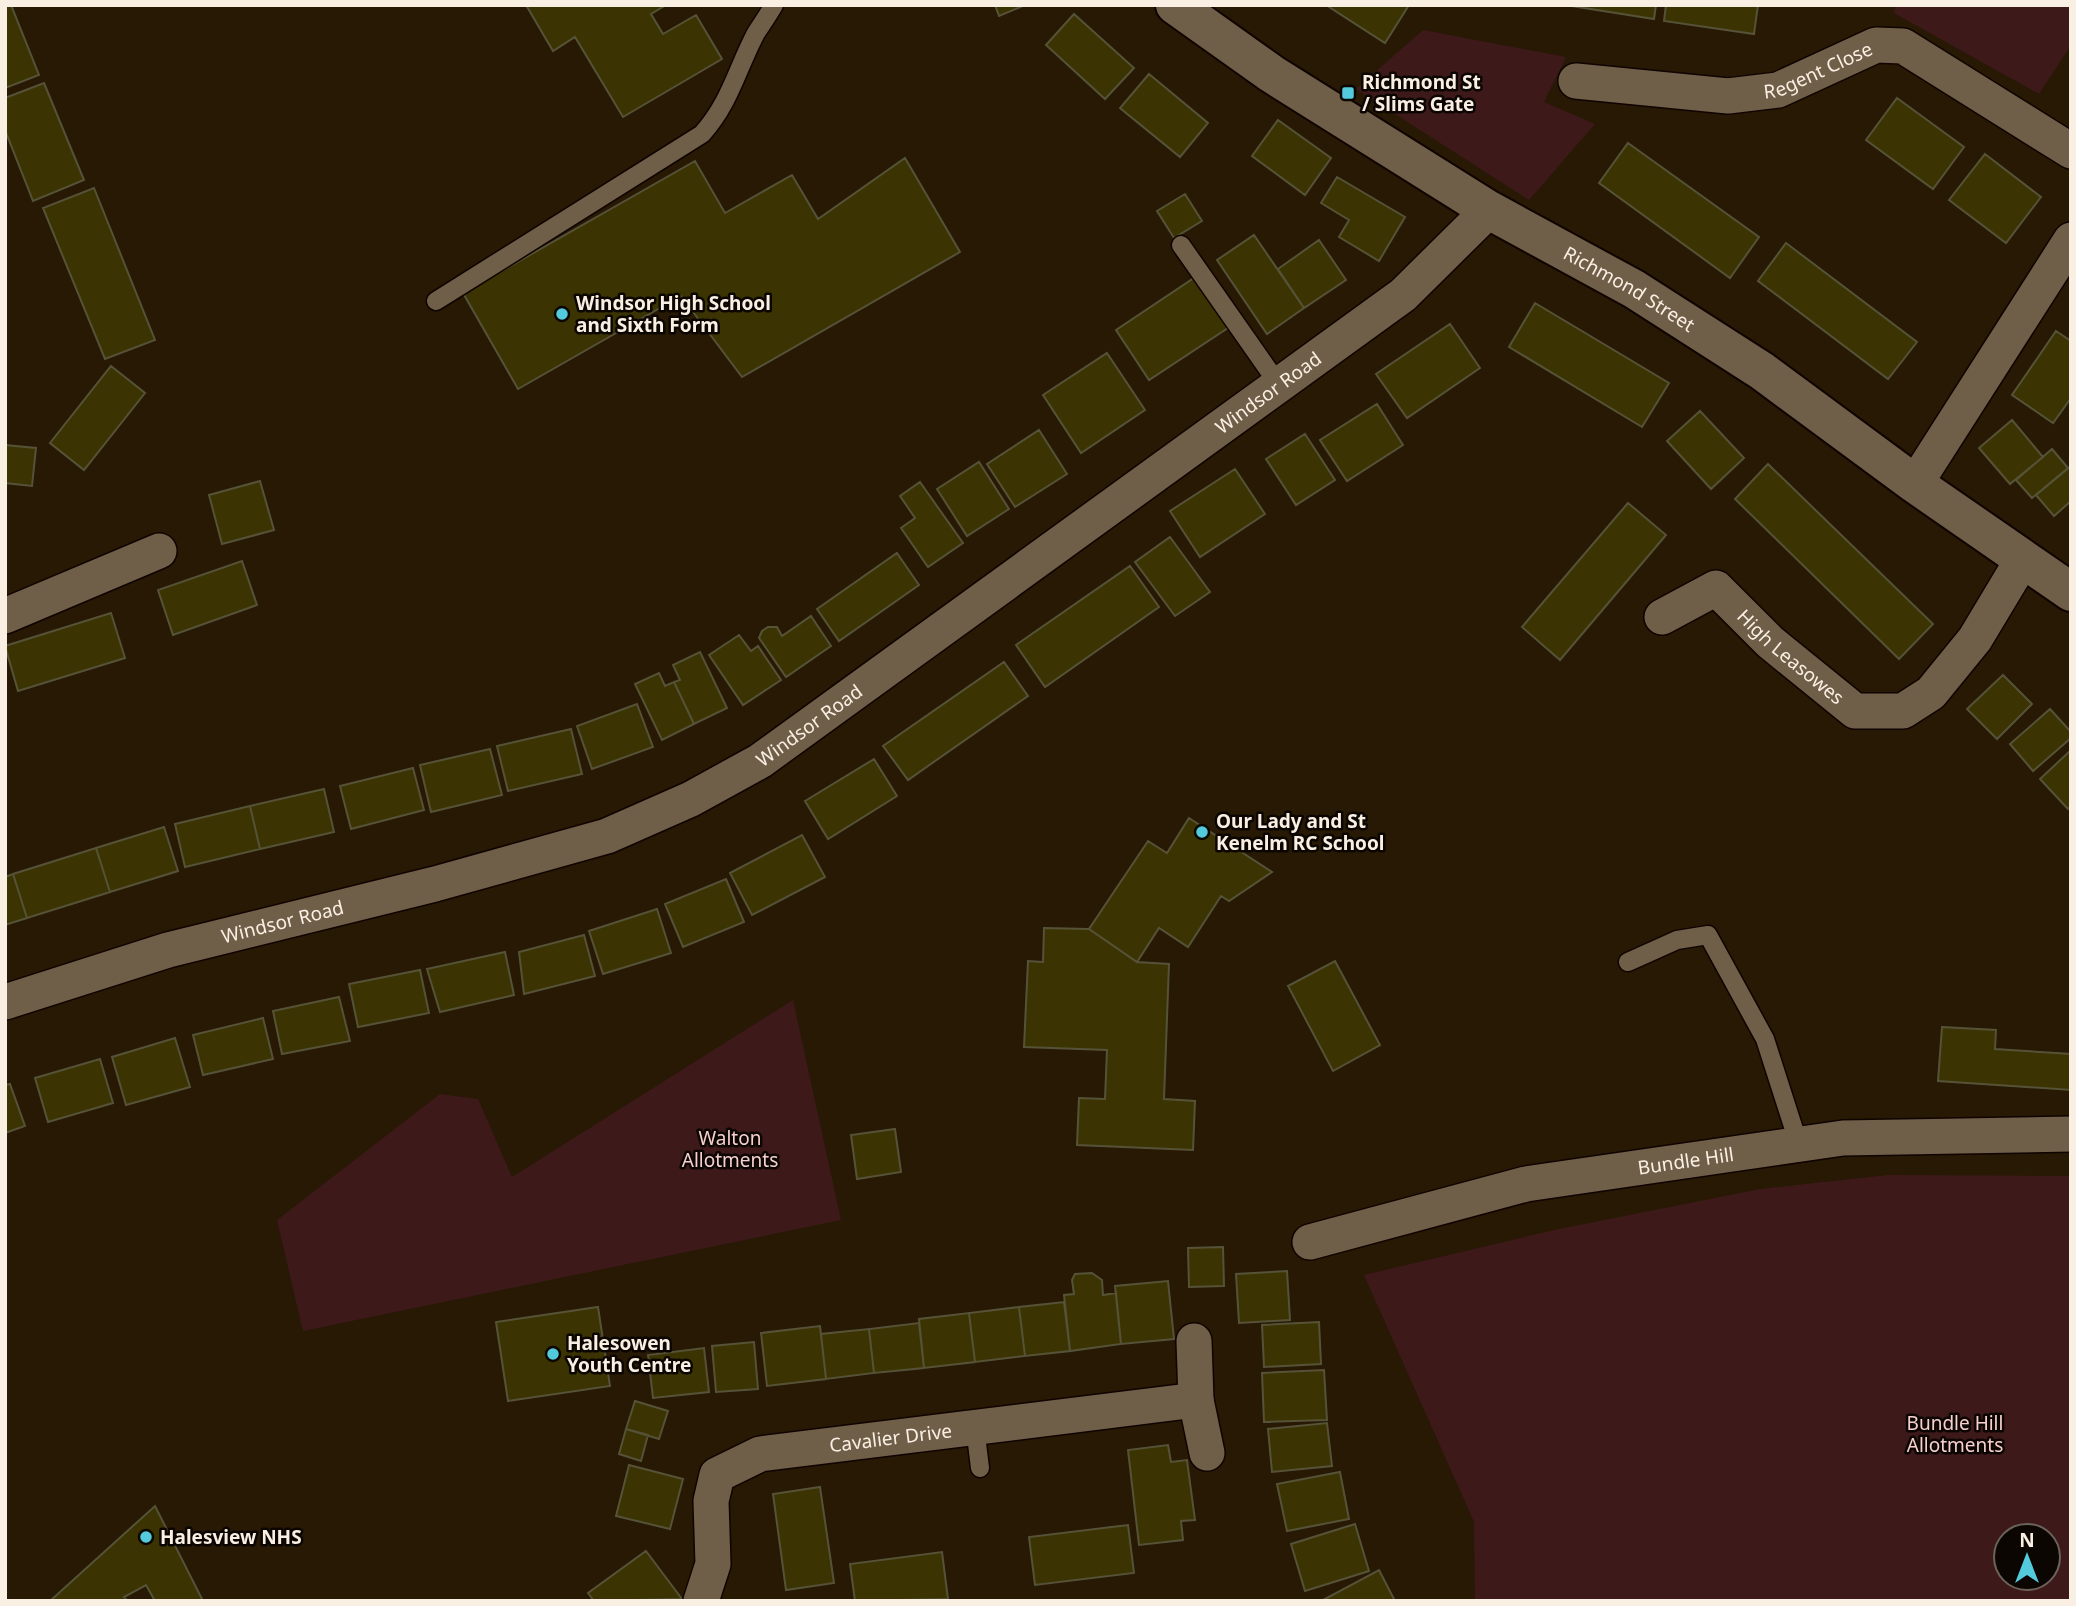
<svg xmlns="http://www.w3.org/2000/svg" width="2076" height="1606" font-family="'Noto Sans',sans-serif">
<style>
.green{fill:#3e191a;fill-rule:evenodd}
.building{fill:#3b3402;stroke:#565238;stroke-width:2}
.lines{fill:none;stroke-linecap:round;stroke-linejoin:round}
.service-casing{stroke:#100400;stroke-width:21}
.minor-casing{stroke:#100400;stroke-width:38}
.tertiary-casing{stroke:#100400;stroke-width:42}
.service{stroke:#6f5e48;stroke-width:18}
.minor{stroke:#6f5e48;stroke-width:35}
.tertiary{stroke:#6f5e48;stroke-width:38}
.poi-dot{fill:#53cbdc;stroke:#0b0601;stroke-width:2.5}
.labels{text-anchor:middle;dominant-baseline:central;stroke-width:5;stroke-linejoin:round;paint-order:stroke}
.street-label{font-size:19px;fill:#faefe3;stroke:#0b0601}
.poi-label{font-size:19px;font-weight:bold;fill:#faefe3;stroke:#0b0601;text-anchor:start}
.park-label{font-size:19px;fill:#f7cfcd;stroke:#0b0601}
</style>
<rect width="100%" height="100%" fill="#271904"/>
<path class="green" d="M 1896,5 L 2071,5 L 2071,45 L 2039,94 L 1894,13 Z
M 1423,30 L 1566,57 L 1544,102 L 1595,124 L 1529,200 L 1356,89 Z
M 793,1000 L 841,1220 L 303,1331 L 277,1220 L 440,1094 L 478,1099 L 512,1177 Z
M 1888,1175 L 2071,1176 L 2071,1601 L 1475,1601 L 1474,1522 L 1364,1275 L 1554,1230 L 1760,1189 ZM 2048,1536 L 2048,1578 L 2006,1578 L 2006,1536 Z"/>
<path class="building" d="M 5,5 L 11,5 L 39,75 L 5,88 Z
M 526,5 L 666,5 L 651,14 L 663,34 L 696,15 L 722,59 L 623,117 L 575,37 L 553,51 Z
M 995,5 L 1025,5 L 999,16 Z
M 1326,5 L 1409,5 L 1385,43 Z
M 1565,5 L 1656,5 L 1654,19 Z
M 1666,5 L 1758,5 L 1754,34 L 1664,21 Z
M 1074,14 L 1134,68 L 1105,99 L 1046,45 Z
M 1149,74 L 1208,123 L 1180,157 L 1120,108 Z
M 44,83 L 84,180 L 33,201 L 5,130 L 5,98 Z
M 1897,98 L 1964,147 L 1933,189 L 1866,140 Z
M 1278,120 L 1331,158 L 1305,195 L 1252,156 Z
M 1628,143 L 1759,237 L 1730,278 L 1599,183 Z
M 1985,154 L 2041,197 L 2006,243 L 1949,200 Z
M 905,158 L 960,252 L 742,377 L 681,296 L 518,389 L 463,293 L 695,161 L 725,213 L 792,175 L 818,219 Z
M 1337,177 L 1405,217 L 1379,261 L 1339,237 L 1349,220 L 1321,203 Z
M 94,188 L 155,340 L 105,359 L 43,208 Z
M 1185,194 L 1202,221 L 1174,238 L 1157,211 Z
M 1254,235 L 1304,308 L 1267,334 L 1217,260 Z
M 1319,240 L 1346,280 L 1304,308 L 1278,269 Z
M 1786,243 L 1917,342 L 1888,379 L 1758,281 Z
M 1197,276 L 1231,326 L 1149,380 L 1116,330 Z
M 1535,303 L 1669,383 L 1642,427 L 1509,347 Z
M 1450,324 L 1480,368 L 1407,418 L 1376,374 Z
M 2056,331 L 2071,341 L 2071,398 L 2053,423 L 2012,395 Z
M 1107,353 L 1145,410 L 1081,453 L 1043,395 Z
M 111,366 L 145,393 L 84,470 L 50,443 Z
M 1377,404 L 1403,445 L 1347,481 L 1320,440 Z
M 1700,411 L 1744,458 L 1711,489 L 1667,441 Z
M 2012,420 L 2043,457 L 2010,484 L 1979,448 Z
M 1039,430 L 1067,474 L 1015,507 L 987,464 Z
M 1305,434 L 1335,480 L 1296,505 L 1266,459 Z
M 5,445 L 36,448 L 32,486 L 5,483 Z
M 2052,449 L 2068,468 L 2032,498 L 2016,480 Z
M 979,462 L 1009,509 L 967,536 L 937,489 Z
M 1768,464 L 1933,624 L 1899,659 L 1735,499 Z
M 2071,466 L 2071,501 L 2054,516 L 2036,495 Z
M 1235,469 L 1265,514 L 1200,557 L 1170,511 Z
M 260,481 L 274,530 L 222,544 L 209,495 Z
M 920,482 L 963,543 L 928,567 L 901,528 L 915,518 L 900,496 Z
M 1628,503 L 1666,535 L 1560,660 L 1522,627 Z
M 1170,537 L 1210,592 L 1175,616 L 1135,562 Z
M 897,553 L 919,585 L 839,641 L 817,609 Z
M 242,561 L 257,605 L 173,635 L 158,590 Z
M 1130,566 L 1159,607 L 1045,687 L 1016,645 Z
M 111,613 L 125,658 L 18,691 L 5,646 Z
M 811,616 L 831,646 L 786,677 L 759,638 L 762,631 L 768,627 L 777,627 L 782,636 Z
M 739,635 L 751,651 L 758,646 L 781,680 L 743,705 L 709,655 Z
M 700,652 L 727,708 L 694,724 L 674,682 L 680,680 L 673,665 Z
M 1004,662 L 1028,696 L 908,780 L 883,746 Z
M 659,673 L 665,686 L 674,682 L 694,724 L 662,740 L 635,684 Z
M 2003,675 L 2032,704 L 1997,739 L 1967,709 Z
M 637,704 L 653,747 L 592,769 L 577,726 Z
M 2050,709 L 2071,732 L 2071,738 L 2033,771 L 2010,744 Z
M 571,729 L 582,774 L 508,791 L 497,746 Z
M 490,749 L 502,795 L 431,812 L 420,765 Z
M 2071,750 L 2071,806 L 2068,809 L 2040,779 Z
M 874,759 L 897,796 L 828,839 L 805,801 Z
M 413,768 L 424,810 L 351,829 L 340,786 Z
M 324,789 L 334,832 L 260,849 L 250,806 Z
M 250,806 L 260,849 L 185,867 L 175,824 Z
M 1189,818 L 1272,872 L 1229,901 L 1221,896 L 1188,947 L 1159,928 L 1137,962 L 1089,929 L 1148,841 L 1167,853 Z
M 164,827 L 178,871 L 110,892 L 96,848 Z
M 802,835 L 825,877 L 752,915 L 730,873 Z
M 96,848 L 110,892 L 27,918 L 13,874 Z
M 13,874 L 27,918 L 5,925 L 5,877 Z
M 726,879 L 744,922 L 683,947 L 665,904 Z
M 657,909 L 671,953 L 603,974 L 589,931 Z
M 1044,928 L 1089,929 L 1137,962 L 1169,964 L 1164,1099 L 1195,1101 L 1193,1150 L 1077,1145 L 1079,1098 L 1105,1099 L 1107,1050 L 1024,1047 L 1028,961 L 1043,962 Z
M 584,935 L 595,976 L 524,994 L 519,952 Z
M 505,952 L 514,995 L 440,1012 L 427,969 Z
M 1335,961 L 1380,1045 L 1333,1071 L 1288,986 Z
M 420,970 L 429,1013 L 358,1027 L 349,984 Z
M 339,997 L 350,1041 L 282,1054 L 273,1011 Z
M 263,1018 L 273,1059 L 203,1075 L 193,1035 Z
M 1942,1027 L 1996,1030 L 1995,1049 L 2071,1054 L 2071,1090 L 1938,1081 Z
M 175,1038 L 190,1087 L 126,1105 L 112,1057 Z
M 100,1059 L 113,1103 L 48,1122 L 35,1078 Z
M 10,1084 L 25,1126 L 5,1133 L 5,1085 Z
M 895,1129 L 901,1172 L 857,1179 L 851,1135 Z
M 1223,1247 L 1224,1286 L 1189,1287 L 1188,1248 Z
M 1287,1271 L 1290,1320 L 1239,1323 L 1236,1274 Z
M 1092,1273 L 1102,1280 L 1103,1295 L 1116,1293 L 1121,1344 L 1070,1351 L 1064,1295 L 1074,1294 L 1072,1280 L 1075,1274 Z
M 1168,1281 L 1174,1339 L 1121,1344 L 1115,1286 Z
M 1064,1302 L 1070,1351 L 1025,1356 L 1019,1307 Z
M 598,1307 L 610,1386 L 508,1401 L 496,1322 Z
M 1019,1307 L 1025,1356 L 975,1362 L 969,1313 Z
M 969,1313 L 975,1362 L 924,1368 L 919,1319 Z
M 1319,1322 L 1321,1364 L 1264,1367 L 1262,1325 Z
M 919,1323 L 924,1368 L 874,1373 L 869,1329 Z
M 820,1326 L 826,1379 L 767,1386 L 761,1333 Z
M 869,1329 L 874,1373 L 826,1379 L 821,1334 Z
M 754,1342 L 758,1389 L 716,1392 L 712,1346 Z
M 704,1348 L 709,1392 L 653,1398 L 648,1355 Z
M 1324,1370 L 1327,1420 L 1264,1422 L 1262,1373 Z
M 635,1401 L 668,1411 L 659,1439 L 626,1429 Z
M 1327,1423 L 1332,1466 L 1272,1472 L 1268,1429 Z
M 626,1429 L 648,1435 L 641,1461 L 619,1454 Z
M 1168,1445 L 1171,1462 L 1187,1460 L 1195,1520 L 1181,1521 L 1183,1540 L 1139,1545 L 1128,1450 Z
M 629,1465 L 683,1479 L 670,1529 L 616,1516 Z
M 1340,1472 L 1349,1519 L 1287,1531 L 1277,1484 Z
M 820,1487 L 834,1583 L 786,1590 L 773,1494 Z
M 155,1506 L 203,1601 L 155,1601 L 146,1585 L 124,1597 L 128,1601 L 50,1601 Z
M 1355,1524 L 1369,1571 L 1305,1591 L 1291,1544 Z
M 1128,1525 L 1134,1573 L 1035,1585 L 1029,1537 Z
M 646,1551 L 682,1599 L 594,1601 L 588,1593 Z
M 942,1552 L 948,1599 L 855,1601 L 850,1564 Z
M 1379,1570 L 1395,1601 L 1324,1601 L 1323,1600 Z"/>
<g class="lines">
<g class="service-casing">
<path id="service" d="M 1181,245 L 1279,385
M 436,301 L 702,134 C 730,103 737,69 756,33 C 762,24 768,15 774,5
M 1628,962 L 1677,940 L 1708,935 L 1765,1039 L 1799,1145
M 975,1427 L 980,1468"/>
</g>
<g class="minor-casing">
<g id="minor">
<path id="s1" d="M 1576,81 L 1728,96 L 1778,90 L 1876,45 L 1903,46 L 2071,151"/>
<path d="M 1915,484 L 2071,240"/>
<path d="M 5,616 L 159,551"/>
<path id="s2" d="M 1662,617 L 1716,588 L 1770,642 L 1855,711 L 1903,711 L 1931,693 L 1975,639 L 2023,559"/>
<path id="s3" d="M 5,1002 L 168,950 L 435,884 L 607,836 L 691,799 L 760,761 L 1403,295 L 1489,210"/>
<path id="s4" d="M 1310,1242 L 1526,1184 L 1843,1138 L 2071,1134"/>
<path d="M 1194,1341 L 1196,1400 L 1207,1453"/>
<path id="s5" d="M 701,1601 L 713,1564 L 711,1501 L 717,1475 L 760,1454 L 1196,1400"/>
</g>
</g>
<g class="tertiary-casing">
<g id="tertiary">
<path id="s6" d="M 1175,5 L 1272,74 L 1489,210 L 1634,289 L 1762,371 L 1915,484 L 2071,592"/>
</g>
</g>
<use href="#service" class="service"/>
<use href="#minor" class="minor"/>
<use href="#tertiary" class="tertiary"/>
</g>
<g class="poi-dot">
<rect x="1341" y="86" width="14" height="14" rx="3.5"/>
<circle cx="562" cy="314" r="7"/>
<circle cx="1202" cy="832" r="7"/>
<circle cx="553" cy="1354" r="7"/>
<circle cx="146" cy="1537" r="7"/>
</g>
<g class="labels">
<g class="street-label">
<text stroke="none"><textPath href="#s1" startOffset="247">Regent Close</textPath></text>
<text stroke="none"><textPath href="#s6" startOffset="536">Richmond Street</textPath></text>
<text stroke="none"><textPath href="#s3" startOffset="1423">Windsor Road</textPath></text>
<text stroke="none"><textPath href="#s2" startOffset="163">High Leasowes</textPath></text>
<text stroke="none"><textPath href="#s3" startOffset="856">Windsor Road</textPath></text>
<text stroke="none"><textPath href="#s3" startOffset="289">Windsor Road</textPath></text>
<text stroke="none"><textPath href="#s4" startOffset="385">Bundle Hill</textPath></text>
<text stroke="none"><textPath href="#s5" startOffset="308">Cavalier Drive</textPath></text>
</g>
<g class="poi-label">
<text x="1362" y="82">Richmond St<tspan x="1362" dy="22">/ Slims Gate</tspan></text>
<text x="576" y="303">Windsor High School<tspan x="576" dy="22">and Sixth Form</tspan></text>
<text x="1216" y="821">Our Lady and St<tspan x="1216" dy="22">Kenelm RC School</tspan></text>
<text x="567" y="1343">Halesowen<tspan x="567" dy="22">Youth Centre</tspan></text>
<text x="160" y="1537">Halesview NHS</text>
</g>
<g class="park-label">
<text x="730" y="1138">Walton<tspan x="730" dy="22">Allotments</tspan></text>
<text x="1955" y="1423">Bundle Hill<tspan x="1955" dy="22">Allotments</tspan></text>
</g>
</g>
<rect width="2076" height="1606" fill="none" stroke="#faefe3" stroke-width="14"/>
<g transform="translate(2027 1557)"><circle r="33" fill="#0b0601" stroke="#6b635b" stroke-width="2"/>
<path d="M0-5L12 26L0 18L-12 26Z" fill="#53cbdc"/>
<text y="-10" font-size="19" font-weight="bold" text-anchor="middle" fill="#faefe3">N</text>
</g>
</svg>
